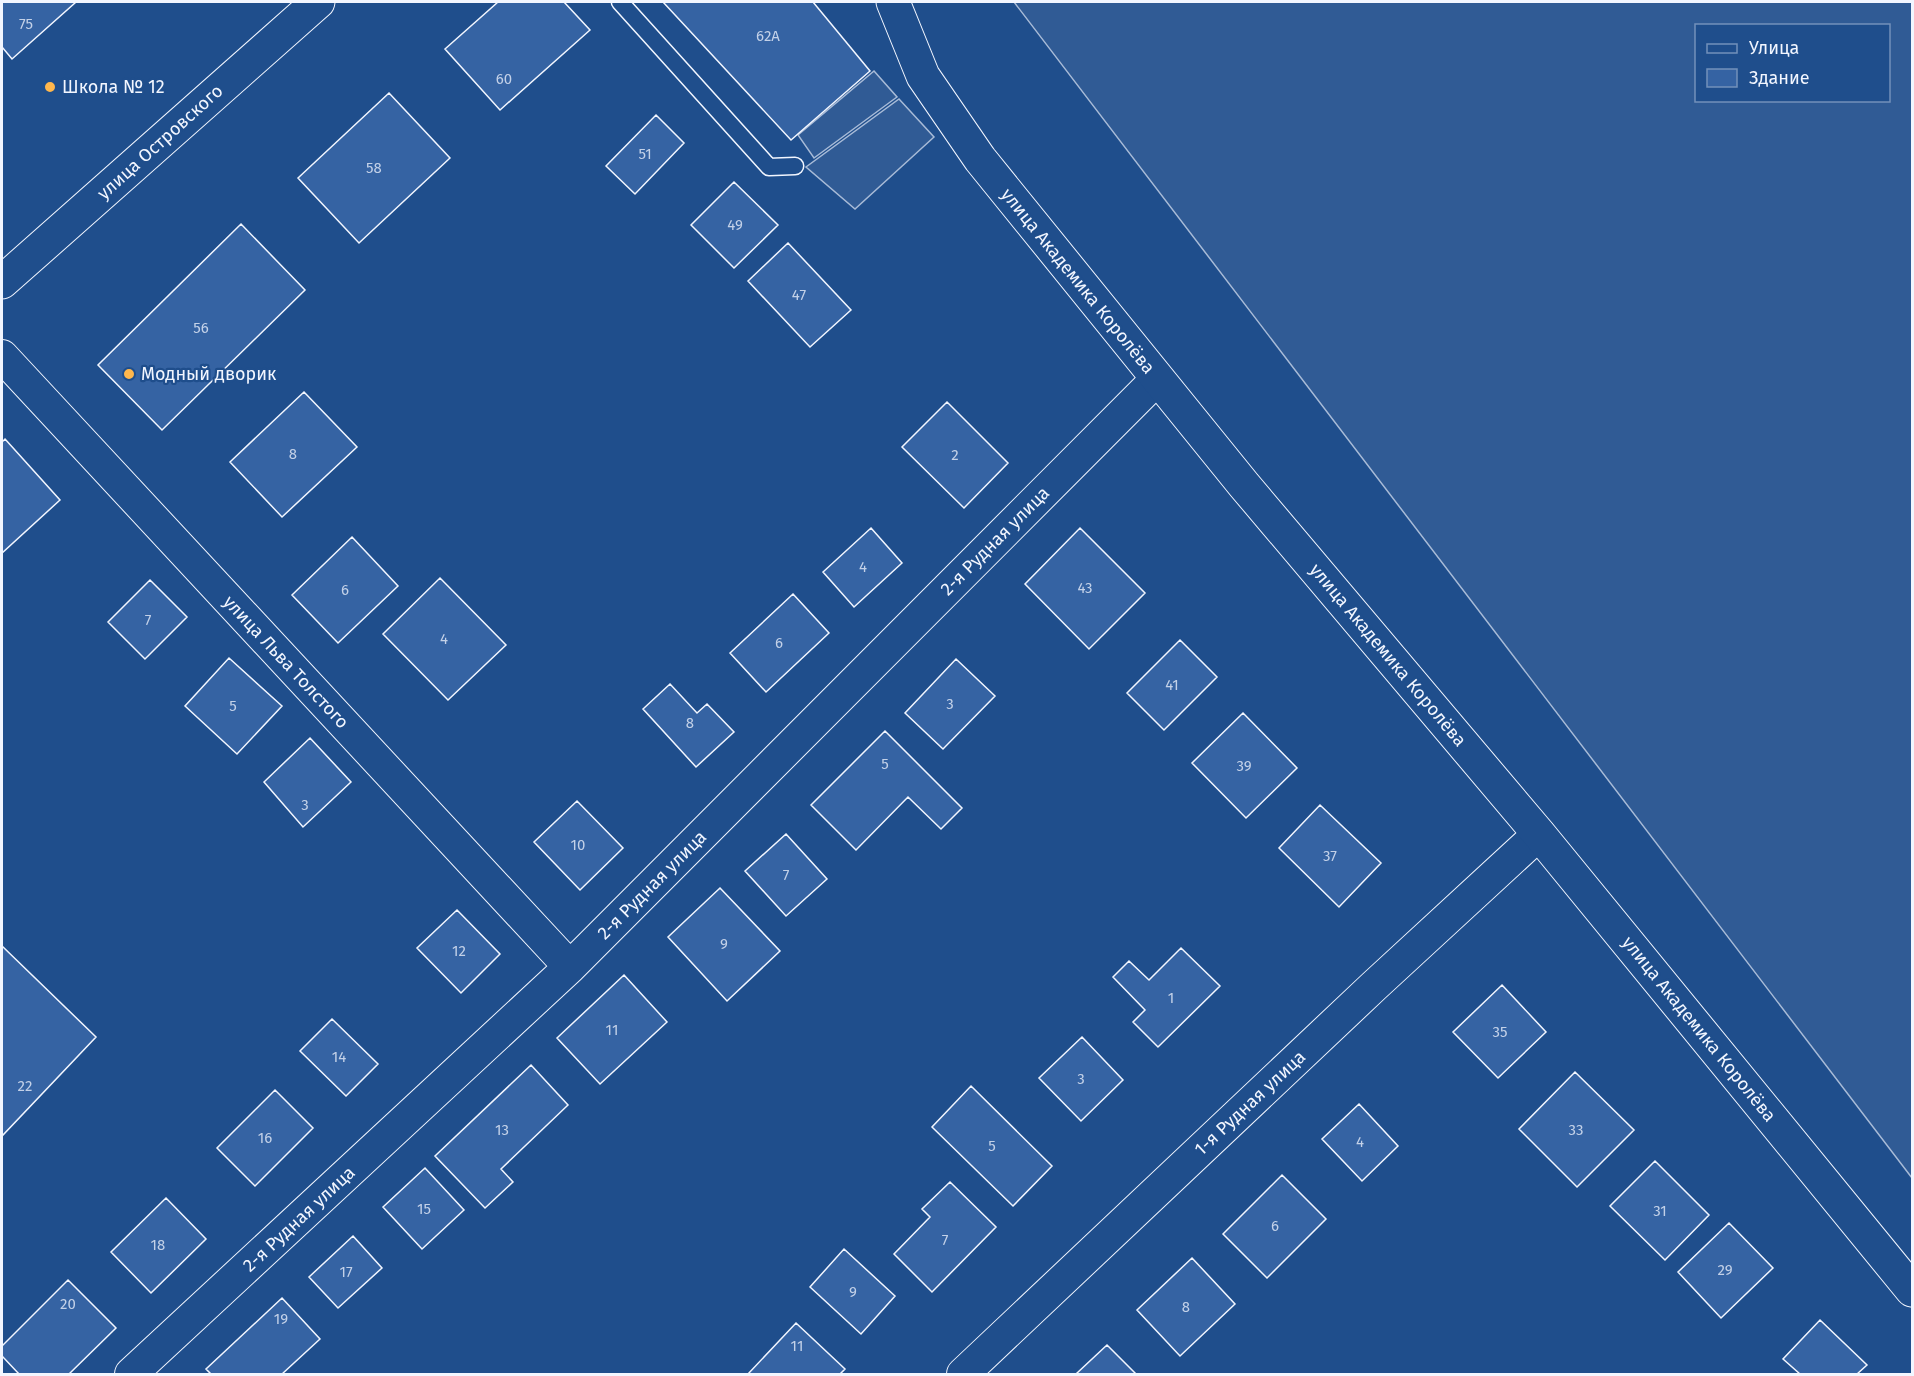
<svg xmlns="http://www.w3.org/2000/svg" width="1914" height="1376" font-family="'Fira Sans',sans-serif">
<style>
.built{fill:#305b95;stroke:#a8bbd7;stroke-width:1.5;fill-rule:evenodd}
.building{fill:#3563a3;stroke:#f2f6ff;stroke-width:1.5}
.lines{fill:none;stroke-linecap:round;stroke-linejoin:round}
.service-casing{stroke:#f2f6ff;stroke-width:19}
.minor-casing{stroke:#f2f6ff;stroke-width:34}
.tertiary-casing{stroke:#f2f6ff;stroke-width:35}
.service{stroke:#1f4e8c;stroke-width:16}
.minor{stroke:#1f4e8c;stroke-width:32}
.tertiary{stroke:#1f4e8c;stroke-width:33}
.poi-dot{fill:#ffb74d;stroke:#1f4e8c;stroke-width:2}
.labels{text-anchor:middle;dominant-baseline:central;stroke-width:4.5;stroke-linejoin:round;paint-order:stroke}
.number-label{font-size:15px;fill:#c3d1e8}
.poi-label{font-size:18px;fill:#f2f6ff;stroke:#1f4e8c;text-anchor:start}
.street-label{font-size:18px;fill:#f2f6ff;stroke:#1f4e8c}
</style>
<rect width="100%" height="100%" fill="#1f4e8c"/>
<path class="built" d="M 1014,2 L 1912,2 L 1912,1178 ZM 1696,26 L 1888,26 L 1888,100 L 1696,100 Z
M 874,71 L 897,97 L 814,158 L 798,135 Z
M 899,99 L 934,137 L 855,209 L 806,167 Z"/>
<path class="building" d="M 2,2 L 76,2 L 12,59 L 2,47 Z
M 498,2 L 564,2 L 590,30 L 500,110 L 445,49 Z
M 663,2 L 813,2 L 870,71 L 791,140 Z
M 389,93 L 450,158 L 359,243 L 298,178 Z
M 656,115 L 684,143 L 635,194 L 606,166 Z
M 734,182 L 778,225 L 734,268 L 691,225 Z
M 241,224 L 305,290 L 162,430 L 98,365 Z
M 788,243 L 851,310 L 810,347 L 748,281 Z
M 304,392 L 357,447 L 282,517 L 230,462 Z
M 947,402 L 1008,463 L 964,508 L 902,447 Z
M 5,439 L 60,500 L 2,553 L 2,442 Z
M 871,528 L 902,563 L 854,607 L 823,572 Z
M 1080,528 L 1145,593 L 1089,649 L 1025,584 Z
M 352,537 L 398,586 L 338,643 L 292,595 Z
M 440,578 L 506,645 L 448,700 L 383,634 Z
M 150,580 L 187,617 L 145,659 L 108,622 Z
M 793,594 L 829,633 L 766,692 L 730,653 Z
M 1180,640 L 1217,677 L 1164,730 L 1127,693 Z
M 229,658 L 282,706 L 237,754 L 185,706 Z
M 956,659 L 995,696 L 943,749 L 905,713 Z
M 670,684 L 697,713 L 707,704 L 734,732 L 696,767 L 643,709 Z
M 1243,713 L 1297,768 L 1246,818 L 1192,763 Z
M 885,731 L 962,808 L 941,829 L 908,797 L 856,850 L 811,805 Z
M 310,738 L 351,782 L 303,827 L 264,782 Z
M 577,801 L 623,848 L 580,890 L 534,842 Z
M 1320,805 L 1381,863 L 1339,907 L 1279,848 Z
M 786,834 L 827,879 L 786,916 L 745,871 Z
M 720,888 L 780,951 L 727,1001 L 668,937 Z
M 457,910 L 500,954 L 461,993 L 417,948 Z
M 2,946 L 96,1037 L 2,1136 Z
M 1181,948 L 1220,986 L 1158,1047 L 1133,1022 L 1145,1010 L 1113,977 L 1129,961 L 1149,980 Z
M 624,975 L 667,1022 L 600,1084 L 557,1038 Z
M 1502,985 L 1546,1032 L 1498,1078 L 1453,1032 Z
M 332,1019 L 378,1064 L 346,1096 L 300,1051 Z
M 1082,1037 L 1123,1080 L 1081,1121 L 1039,1078 Z
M 531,1065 L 568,1105 L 501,1169 L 513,1182 L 485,1208 L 435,1156 Z
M 1575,1072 L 1634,1130 L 1577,1187 L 1519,1129 Z
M 971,1086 L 1052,1166 L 1013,1206 L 932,1127 Z
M 275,1090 L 313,1128 L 255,1186 L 217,1148 Z
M 1359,1104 L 1398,1146 L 1362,1181 L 1322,1139 Z
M 1655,1161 L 1709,1215 L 1665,1260 L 1610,1206 Z
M 425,1168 L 464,1210 L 422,1249 L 383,1207 Z
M 1282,1175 L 1326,1219 L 1267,1278 L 1223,1234 Z
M 950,1182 L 996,1227 L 932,1292 L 894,1254 L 930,1217 L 922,1209 Z
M 166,1198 L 206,1239 L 151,1293 L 111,1252 Z
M 1729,1223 L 1773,1268 L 1721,1318 L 1678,1272 Z
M 353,1236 L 382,1268 L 338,1308 L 309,1277 Z
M 844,1249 L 895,1296 L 861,1334 L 810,1287 Z
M 1192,1258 L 1235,1304 L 1180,1356 L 1137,1310 Z
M 68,1280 L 116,1328 L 69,1374 L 19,1374 L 2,1356 L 2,1346 Z
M 282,1298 L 320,1339 L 282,1374 L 211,1374 L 206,1369 Z
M 1820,1320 L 1867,1365 L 1857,1374 L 1800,1374 L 1783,1359 Z
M 796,1323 L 845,1369 L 840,1374 L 748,1374 Z
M 1107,1345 L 1136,1374 L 1076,1374 Z"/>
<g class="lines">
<g class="service-casing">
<path id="service" d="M 620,2 L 769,167 L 795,166"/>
</g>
<g class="minor-casing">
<path id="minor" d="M 2,356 L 570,967
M 131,1374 L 570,967 L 1157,379
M 963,1374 L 1374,986 L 1539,834"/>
</g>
<g class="tertiary-casing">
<path id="tertiary" d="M 893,2 L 923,76 L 980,159 L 1244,485 L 1539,834 L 1912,1290
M 2,282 L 318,2"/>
</g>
<use href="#service" class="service"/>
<use href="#minor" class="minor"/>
<use href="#tertiary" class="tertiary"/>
</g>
<g class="poi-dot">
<circle cx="50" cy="87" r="6"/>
<circle cx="129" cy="374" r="6"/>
</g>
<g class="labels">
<g class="number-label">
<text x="26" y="24">75</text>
<text x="768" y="36">62А</text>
<text x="504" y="79">60</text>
<text x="645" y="154">51</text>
<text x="374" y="168">58</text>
<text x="735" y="225">49</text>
<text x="799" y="295">47</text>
<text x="201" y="328">56</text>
<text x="293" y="454">8</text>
<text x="955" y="455">2</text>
<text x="863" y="567">4</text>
<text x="1085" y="588">43</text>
<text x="345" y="590">6</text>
<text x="148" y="620">7</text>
<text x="444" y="639">4</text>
<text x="779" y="643">6</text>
<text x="1172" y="685">41</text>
<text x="950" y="704">3</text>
<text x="233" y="706">5</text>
<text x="690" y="723">8</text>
<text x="885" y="764">5</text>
<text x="1244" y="766">39</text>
<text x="305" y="805">3</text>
<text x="578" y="845">10</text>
<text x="1330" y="856">37</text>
<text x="786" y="875">7</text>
<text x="724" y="944">9</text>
<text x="459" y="951">12</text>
<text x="1171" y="998">1</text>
<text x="612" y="1030">11</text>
<text x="1500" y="1032">35</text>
<text x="339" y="1057">14</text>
<text x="1081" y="1079">3</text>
<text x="25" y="1086">22</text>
<text x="502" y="1130">13</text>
<text x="1576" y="1130">33</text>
<text x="265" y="1138">16</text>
<text x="1360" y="1142">4</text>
<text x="992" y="1146">5</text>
<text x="424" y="1209">15</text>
<text x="1660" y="1211">31</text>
<text x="1275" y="1226">6</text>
<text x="945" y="1240">7</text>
<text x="158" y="1245">18</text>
<text x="1725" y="1270">29</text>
<text x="346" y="1272">17</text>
<text x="853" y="1292">9</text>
<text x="68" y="1304">20</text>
<text x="1186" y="1307">8</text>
<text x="281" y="1319">19</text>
<text x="797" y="1346">11</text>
</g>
<g class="poi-label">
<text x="62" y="87">Школа № 12</text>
<text x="141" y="374">Модный дворик</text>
</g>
<g class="street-label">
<text transform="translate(160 142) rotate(-42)">улица Островского</text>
<text transform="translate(1078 281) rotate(51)">улица Академика Королёва</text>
<text transform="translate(995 541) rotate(-45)">2-я Рудная улица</text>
<text transform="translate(1388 655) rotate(50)">улица Академика Королёва</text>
<text transform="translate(286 662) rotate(47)">улица Льва Толстого</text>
<text transform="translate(652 885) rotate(-45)">2-я Рудная улица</text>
<text transform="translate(1699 1029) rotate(51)">улица Академика Королёва</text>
<text transform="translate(1250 1103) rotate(-43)">1-я Рудная улица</text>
<text transform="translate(299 1219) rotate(-43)">2-я Рудная улица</text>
</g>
</g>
<rect width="1914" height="1376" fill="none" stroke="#f2f6ff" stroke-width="6"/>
<rect x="1695" y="24" width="195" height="78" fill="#1f4e8c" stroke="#7391ba" stroke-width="1.5"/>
<rect x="1707" y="44" width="30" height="9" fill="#1f4e8c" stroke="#7391ba" stroke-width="1.5"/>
<text x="1749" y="54" font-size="18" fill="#f2f6ff">Улица</text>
<rect x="1707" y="69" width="30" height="18" fill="#3563a3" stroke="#7391ba" stroke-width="1.5"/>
<text x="1749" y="84" font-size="18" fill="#f2f6ff">Здание</text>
</svg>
